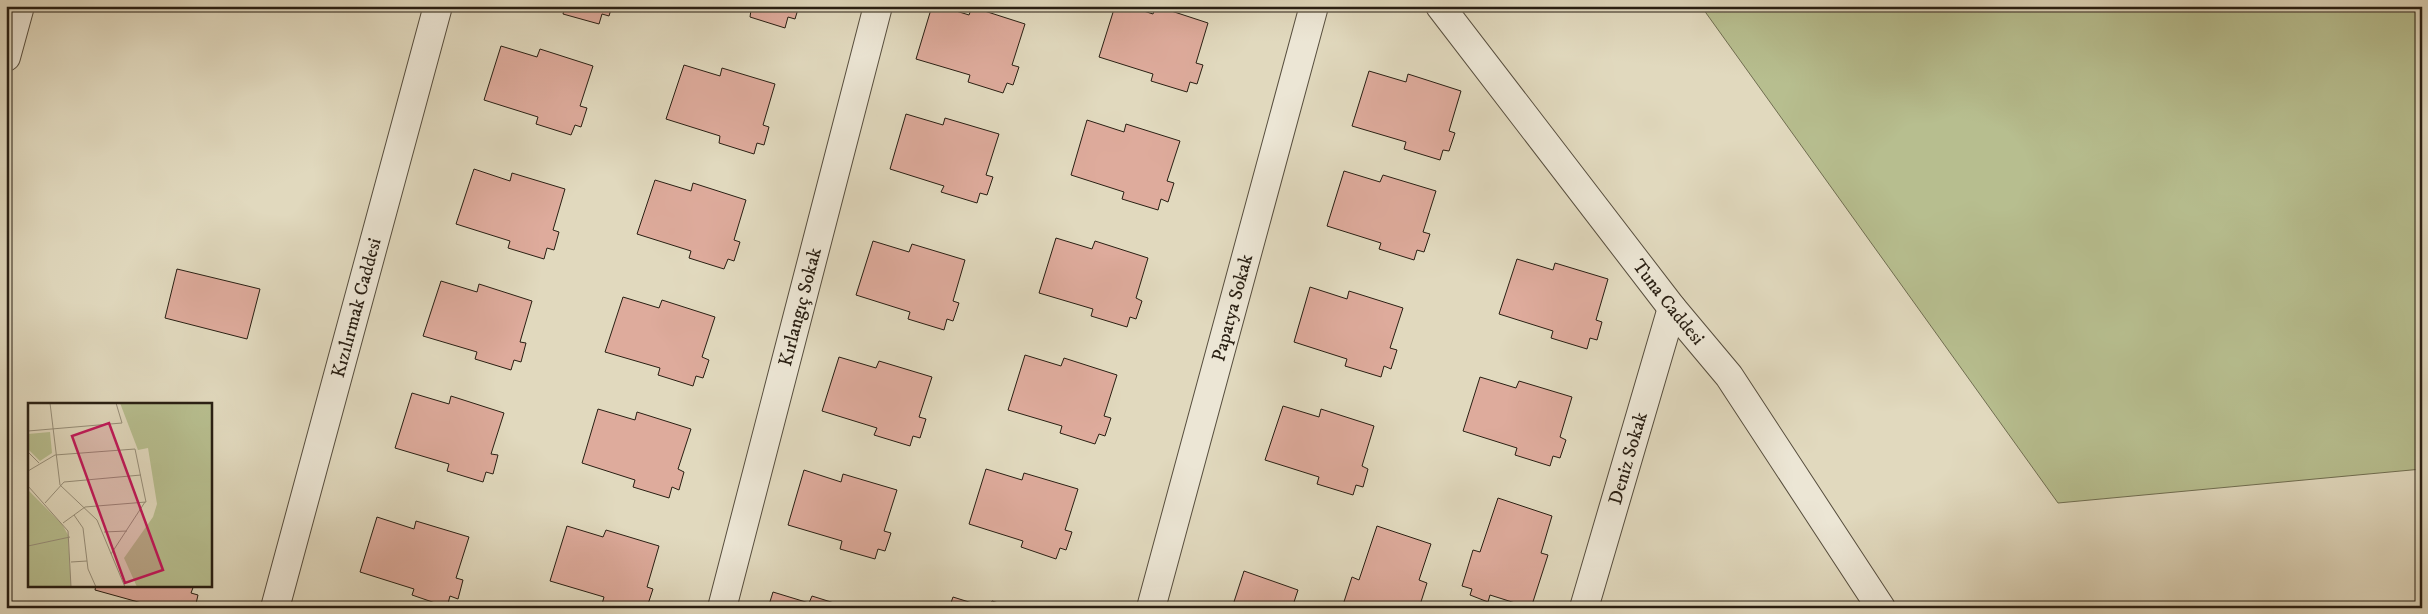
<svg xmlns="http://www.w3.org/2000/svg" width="2428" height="614" font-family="'IM FELL DW Pica',serif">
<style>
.green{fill:#b7be8f;stroke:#706e51}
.building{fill:#deab9c;stroke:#291f13}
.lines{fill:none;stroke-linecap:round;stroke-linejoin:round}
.street-casing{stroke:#574e3e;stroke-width:30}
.street{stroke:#ece6d5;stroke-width:28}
.labels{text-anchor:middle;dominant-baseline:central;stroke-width:4;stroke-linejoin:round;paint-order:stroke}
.street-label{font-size:19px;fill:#291f13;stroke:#ece6d5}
.inset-road{fill:none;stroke:#978f7a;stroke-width:1}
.view{fill:#c2185b;fill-opacity:0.15;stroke:#c2185b;stroke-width:2.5}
.inset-edge{fill:none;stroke:#291f13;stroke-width:2.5}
</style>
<rect width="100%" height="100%" fill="#e1d9be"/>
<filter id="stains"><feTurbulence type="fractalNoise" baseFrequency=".004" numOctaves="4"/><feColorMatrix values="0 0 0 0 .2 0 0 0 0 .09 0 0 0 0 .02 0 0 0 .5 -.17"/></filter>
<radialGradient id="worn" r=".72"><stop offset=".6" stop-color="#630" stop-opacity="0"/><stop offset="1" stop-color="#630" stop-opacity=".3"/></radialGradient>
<path class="green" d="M 1701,6 L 2422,6 L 2422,469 L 2058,503 Z"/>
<path class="building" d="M 565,6 L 612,6 L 609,16 L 602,14 L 599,24 L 563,14 Z
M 740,6 L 799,6 L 795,19 L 788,17 L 785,28 L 750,17 L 751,10 Z
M 932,6 L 940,6 L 969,15 L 972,7 L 1025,24 L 1012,65 L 1019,67 L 1013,85 L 1007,83 L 1003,93 L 968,82 L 970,75 L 916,59 Z
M 1115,6 L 1128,6 L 1153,14 L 1156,6 L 1208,23 L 1196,63 L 1203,65 L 1197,84 L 1190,82 L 1187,92 L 1151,81 L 1153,74 L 1099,57 Z
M 501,46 L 537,57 L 540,49 L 593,66 L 580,106 L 587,108 L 581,127 L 575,125 L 571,135 L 536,124 L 538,117 L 484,100 Z
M 684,65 L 720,76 L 722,68 L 775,84 L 763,125 L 769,127 L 764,145 L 757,143 L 754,154 L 719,143 L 720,136 L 666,119 Z
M 1369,71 L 1406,82 L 1408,74 L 1461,91 L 1449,131 L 1455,133 L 1449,151 L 1443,150 L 1440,160 L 1404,149 L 1406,142 L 1352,126 Z
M 906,114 L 943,125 L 945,118 L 999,134 L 986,175 L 993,177 L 987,195 L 980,193 L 977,203 L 941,192 L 944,186 L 890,169 Z
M 1087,120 L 1124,132 L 1126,124 L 1180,141 L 1167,181 L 1174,183 L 1168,202 L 1161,199 L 1158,210 L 1122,199 L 1124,192 L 1071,175 Z
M 474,169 L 510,181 L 512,173 L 565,189 L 553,230 L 559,232 L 554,250 L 547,248 L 544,259 L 508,248 L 510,241 L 456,224 Z
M 1344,171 L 1380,182 L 1383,175 L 1436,191 L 1423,232 L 1430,234 L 1424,252 L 1417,250 L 1414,260 L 1379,249 L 1381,243 L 1327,226 Z
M 655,180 L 691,191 L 693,183 L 746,200 L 734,240 L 740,242 L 734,261 L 728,259 L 724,269 L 689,258 L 691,251 L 637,234 Z
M 1056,238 L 1092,249 L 1095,241 L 1148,258 L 1136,298 L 1142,301 L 1136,319 L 1130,317 L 1127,327 L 1091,316 L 1093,309 L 1039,293 Z
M 873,241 L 909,252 L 912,244 L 965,260 L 953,301 L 959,303 L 953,321 L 947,319 L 944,330 L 908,319 L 910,312 L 856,295 Z
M 1517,259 L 1553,270 L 1555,263 L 1608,279 L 1596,320 L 1602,322 L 1597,340 L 1590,338 L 1587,349 L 1551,338 L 1553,331 L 1499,314 Z
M 177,269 L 260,289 L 247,339 L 165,318 Z
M 441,281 L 477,292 L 479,284 L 532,301 L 520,342 L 526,343 L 521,362 L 514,360 L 511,370 L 475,359 L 477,352 L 423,336 Z
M 1310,287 L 1347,299 L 1349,291 L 1403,308 L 1390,348 L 1397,350 L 1391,369 L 1384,366 L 1381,377 L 1345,366 L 1347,359 L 1294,342 Z
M 623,297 L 659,308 L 662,300 L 715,317 L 702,357 L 709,360 L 703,378 L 696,376 L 693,386 L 658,375 L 660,368 L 605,352 Z
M 1025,355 L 1061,366 L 1064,358 L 1117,375 L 1104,416 L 1111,418 L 1105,436 L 1099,434 L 1095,444 L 1060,433 L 1062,426 L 1008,410 Z
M 839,357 L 876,368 L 879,361 L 932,377 L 919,417 L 926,419 L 920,438 L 913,436 L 910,446 L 874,435 L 877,428 L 822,411 Z
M 1480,377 L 1516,388 L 1519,381 L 1572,397 L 1560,437 L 1566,440 L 1560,458 L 1553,456 L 1550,466 L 1515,455 L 1517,448 L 1463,431 Z
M 412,393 L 449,404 L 451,396 L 504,413 L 491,454 L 498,455 L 493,474 L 486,472 L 483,482 L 447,471 L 449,464 L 395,448 Z
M 1283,406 L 1319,417 L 1321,409 L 1374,426 L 1362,466 L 1368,469 L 1363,487 L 1356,485 L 1353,495 L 1317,484 L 1319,477 L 1265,460 Z
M 598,409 L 635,420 L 637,412 L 691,429 L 678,469 L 684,472 L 679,490 L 672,487 L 669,498 L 633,487 L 635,480 L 582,463 Z
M 986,469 L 1022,480 L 1024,473 L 1078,489 L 1065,530 L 1072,532 L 1066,550 L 1060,548 L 1056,559 L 1021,547 L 1023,541 L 969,524 Z
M 804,470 L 841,482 L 843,474 L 897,490 L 884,531 L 891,533 L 885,551 L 878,549 L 875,559 L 840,549 L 842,541 L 788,525 Z
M 1498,498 L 1552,516 L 1541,553 L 1548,555 L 1531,608 L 1490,595 L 1488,602 L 1470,595 L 1472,589 L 1462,586 L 1473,550 L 1480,552 Z
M 377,517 L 414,529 L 416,521 L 469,537 L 456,578 L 463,580 L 458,599 L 450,596 L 447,607 L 412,595 L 414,589 L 360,572 Z
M 567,526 L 603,537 L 606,530 L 659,546 L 647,587 L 653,589 L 647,607 L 641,605 L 640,608 L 613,608 L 602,604 L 604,597 L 550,581 Z
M 1377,526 L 1431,544 L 1419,580 L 1427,583 L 1419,608 L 1342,608 L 1352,577 L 1359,580 Z
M 1244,571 L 1298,590 L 1292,608 L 1232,608 Z
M 96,585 L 194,585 L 191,593 L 198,595 L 195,608 L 148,608 L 149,605 L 95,590 Z
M 773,592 L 809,603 L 812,596 L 850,608 L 768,608 Z
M 953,597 L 988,608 L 949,608 Z
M 992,601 L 1015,608 L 989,608 Z"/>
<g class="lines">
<g class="street-casing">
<g id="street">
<path id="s1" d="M 1440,6 L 1672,308 L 1729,376 L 1881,608"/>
<path d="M 6,57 L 20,6"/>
<path id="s2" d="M 275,608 L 438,6"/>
<path id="s3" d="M 722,608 L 878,6"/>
<path id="s4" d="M 1151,608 L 1314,6"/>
<path id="s5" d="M 1584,608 L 1672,308"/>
</g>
</g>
<use href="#street" class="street"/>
</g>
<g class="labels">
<g class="street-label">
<text stroke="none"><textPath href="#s1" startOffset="374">Tuna Caddesi</textPath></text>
<text stroke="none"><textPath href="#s2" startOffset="311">Kızılırmak Caddesi</textPath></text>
<text stroke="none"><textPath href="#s3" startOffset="311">Kırlangıç Sokak</textPath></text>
<text stroke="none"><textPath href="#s4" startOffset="311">Papatya Sokak</textPath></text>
<text stroke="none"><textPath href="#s5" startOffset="156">Deniz Sokak</textPath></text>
</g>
</g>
<g transform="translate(28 403)">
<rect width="184" height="184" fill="#e1d9be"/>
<path d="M 92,0 L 183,0 L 184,184 L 109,184 L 96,155 L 125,114 L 129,101 L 120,45 L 110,47 ZM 22,29 L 24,50 L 12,58 L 0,46 L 0,31 ZM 0,87 L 34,121 L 40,132 L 43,184 L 0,184 Z" fill="#b7be8f"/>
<path class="inset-road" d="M 22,0 L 32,82M 0,28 L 94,20 L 88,0M 0,49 L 11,60M 0,68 L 27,52 L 107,46 L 118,99M 32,82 L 69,117 L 97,184M 0,83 L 40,128 L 43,184M 17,100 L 36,79 L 113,72M 46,112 L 55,125 L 60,166 L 68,184M 35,120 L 57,104 L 118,99M 76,129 L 99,128M 0,143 L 42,134M 83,151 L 117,99M 43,159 L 59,158"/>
<path class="view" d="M 81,20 L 135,167 L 97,180 L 44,33 Z"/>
<rect width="184" height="184" class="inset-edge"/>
</g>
<rect width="2428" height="614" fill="none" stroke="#e1d9be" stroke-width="25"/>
<rect x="8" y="8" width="2413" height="599" fill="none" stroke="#291f13" stroke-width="2.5"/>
<rect x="12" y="12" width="2403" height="589" fill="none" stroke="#291f13"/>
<rect width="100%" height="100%" filter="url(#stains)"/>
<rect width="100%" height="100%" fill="url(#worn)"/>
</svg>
